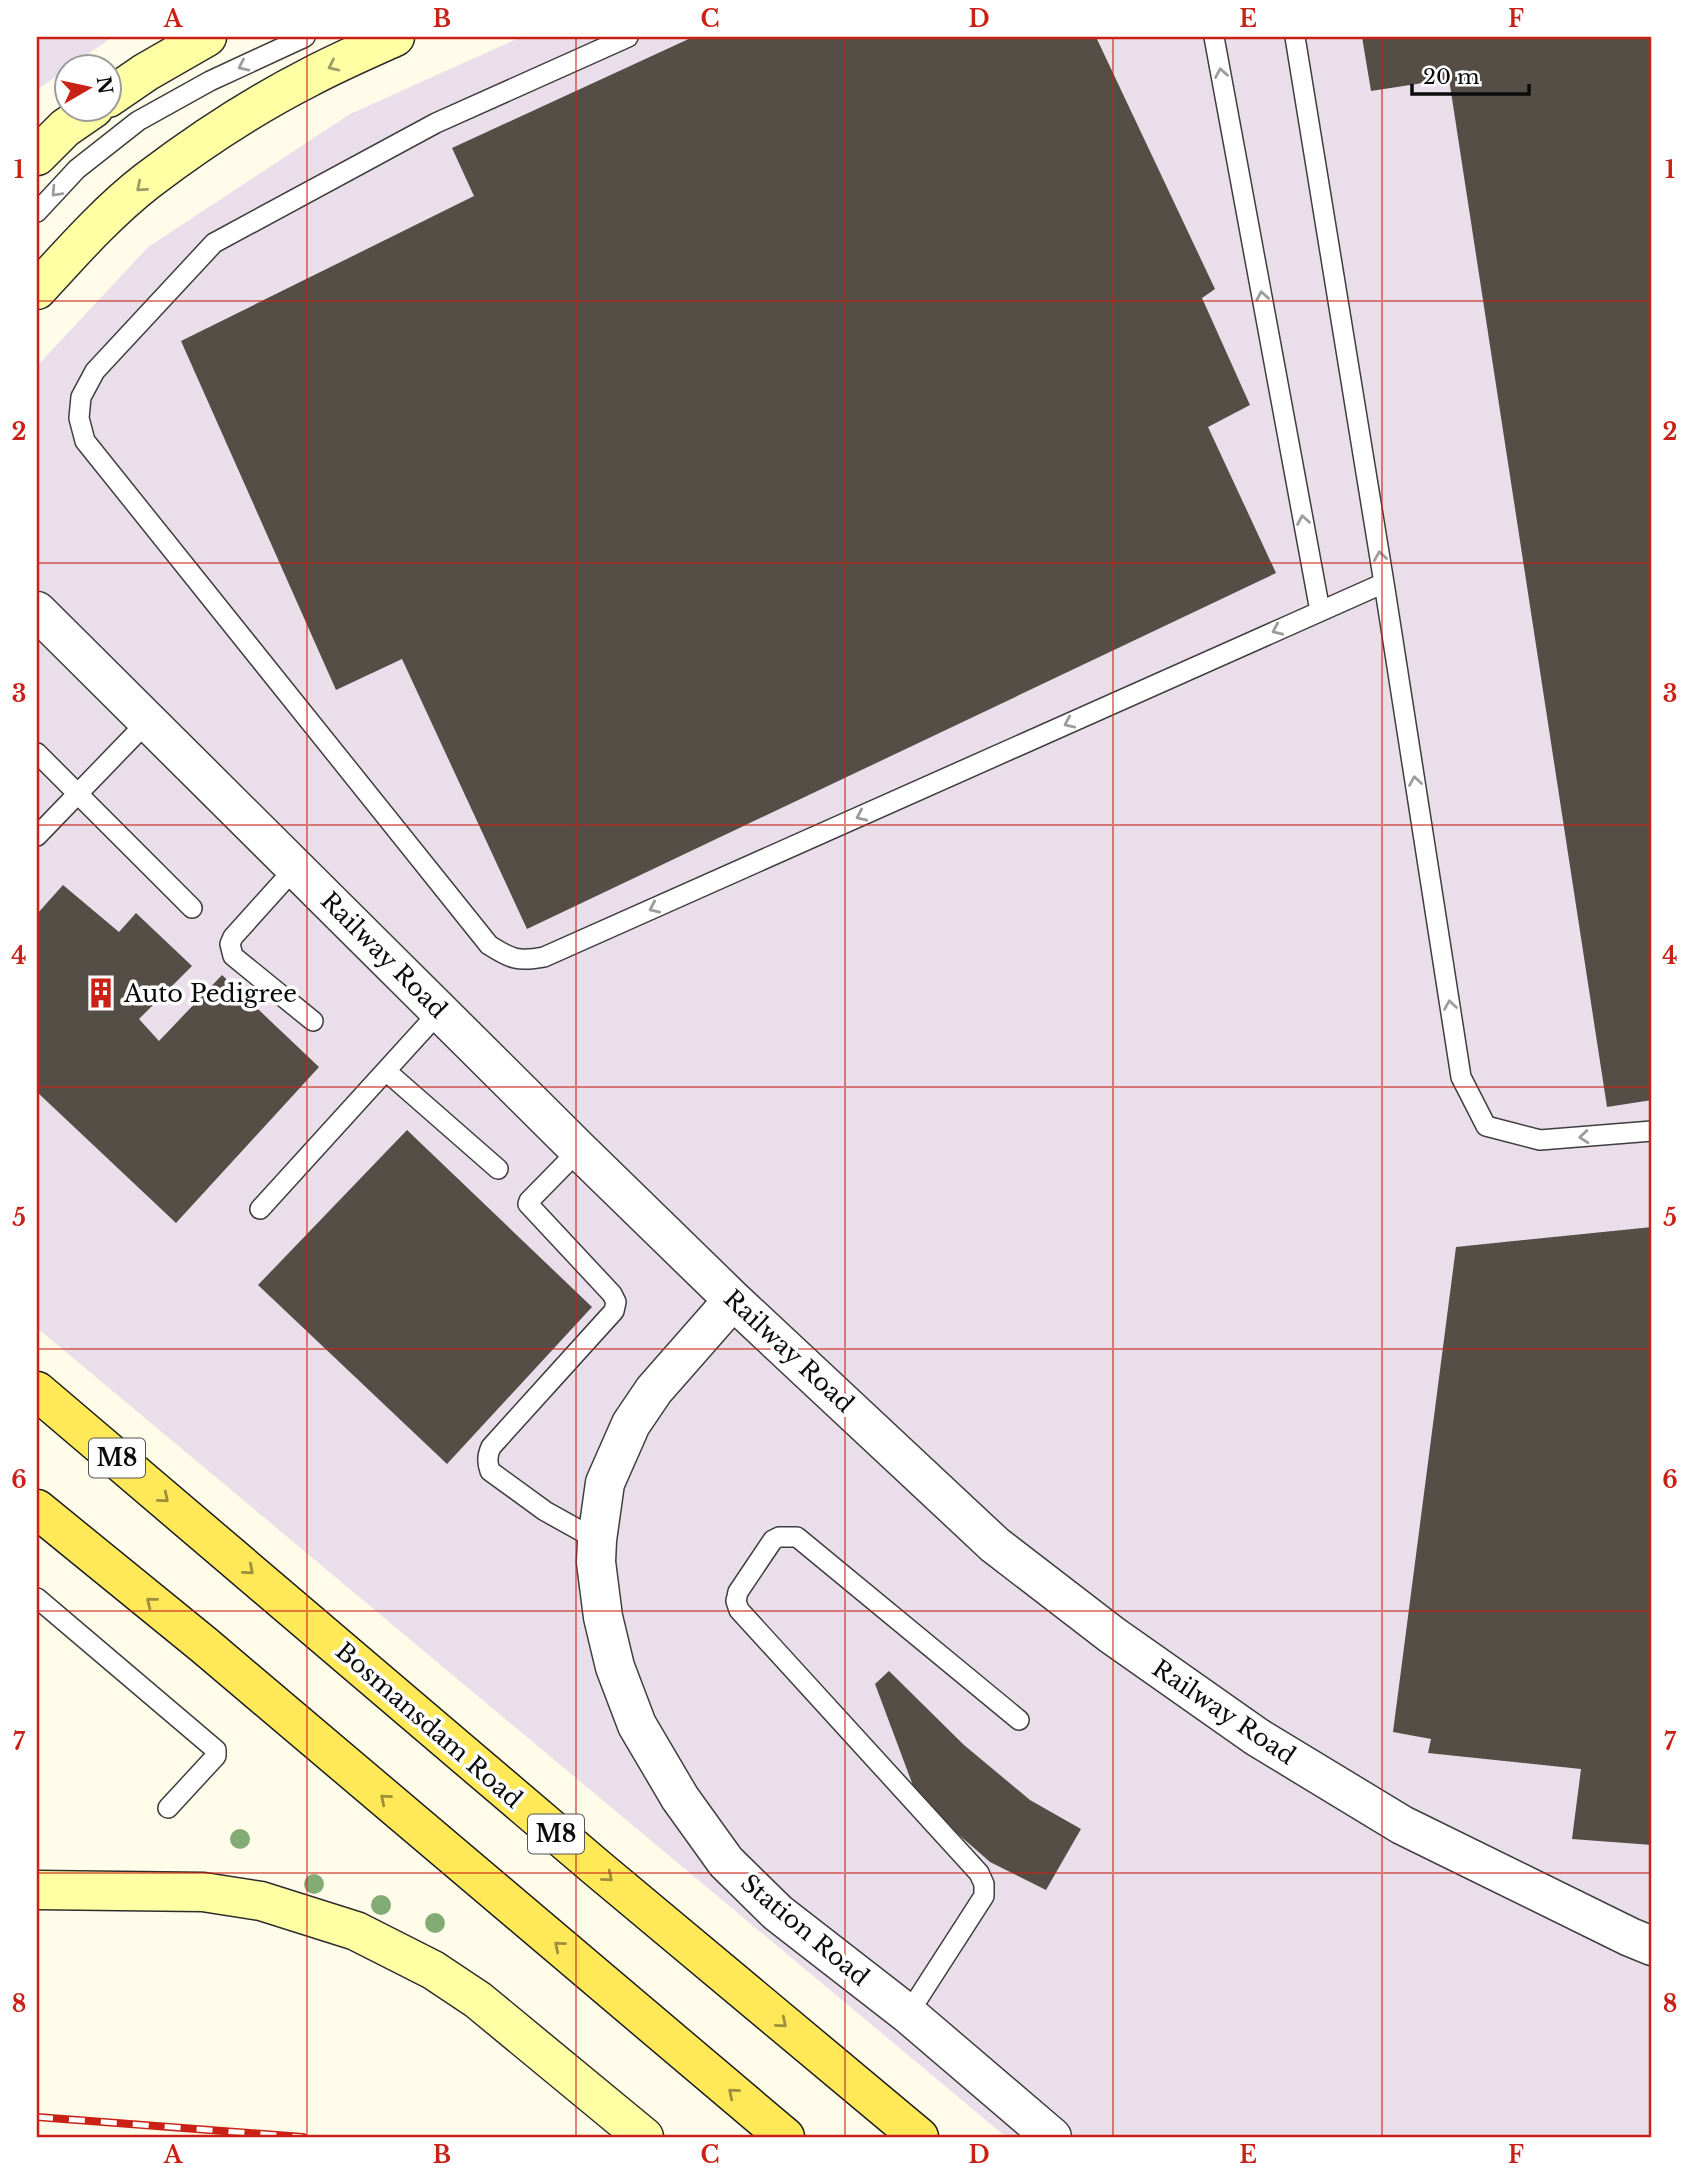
<svg xmlns="http://www.w3.org/2000/svg" width="1689" height="2174" font-family="'Libre Baskerville',serif">
<style>
.industrial{fill:#ebdeeb}
.building{fill:#554e46}
.lines{fill:none;stroke-linecap:round;stroke-linejoin:round}
.lane-casing{stroke:#3e3e3e;stroke-width:22}
.street-casing{stroke:#3e3e3e;stroke-width:41}
.secondary-casing{stroke:#2d2d2d;stroke-width:41}
.primary-casing{stroke:#1c1c1c;stroke-width:41}
.lane{stroke:#fff;stroke-width:19}
.street{stroke:#fff;stroke-width:38}
.secondary{stroke:#ffffa4;stroke-width:38}
.primary{stroke:#ffe959;stroke-width:38}
.rail-casing{stroke:#c92115;stroke-width:8}
.rail{stroke:#fff;stroke-width:5;stroke-dasharray:16;stroke-linecap:butt}
.tree{fill:#83ac75}
.oneway{stroke:#9d9d9d}
.oneway2{stroke:#9d9d67}
.oneway3{stroke:#9d903a}
.grid{fill:none;stroke:#c92115;stroke-width:2;stroke-opacity:0.55}
.labels{text-anchor:middle;dominant-baseline:central;stroke-width:7;stroke-linejoin:round;paint-order:stroke}
.shield{fill:#fff;stroke:#545454;stroke-width:2}
.shield-label{font-size:23px;font-weight:bold;fill:#0b0b0b}
.street-label{font-size:24px;fill:#0b0b0b;stroke:#fff}
.poi-label{font-size:24px;fill:#0b0b0b;stroke:#fff;text-anchor:start}
.neatline{fill:none;stroke:#c92115;stroke-width:2.5}
.grid-label{font-size:23px;text-anchor:middle;font-weight:bold;fill:#c92115}
</style>
<rect width="100%" height="100%" fill="#fffde9"/>
<path class="industrial" d="M 37,37 L 113,37 L 70,66 L 66,66 L 66,69 L 37,90 Z
M 521,37 L 1652,37 L 1652,2137 L 1006,2137 L 37,1328 L 37,366 L 148,247 L 350,114 Z"/>
<path class="building" d="M 693,37 L 1096,37 L 1215,289 L 1202,298 L 1250,405 L 1208,427 L 1276,573 L 527,929 L 402,659 L 336,690 L 181,341 L 474,196 L 452,148 Z
M 1362,37 L 1652,37 L 1652,1100 L 1607,1107 L 1449,79 L 1371,91 Z
M 63,885 L 119,932 L 136,913 L 192,966 L 139,1019 L 159,1041 L 222,975 L 319,1067 L 176,1223 L 37,1092 L 37,914 Z
M 407,1130 L 592,1307 L 447,1464 L 258,1285 Z
M 1652,1227 L 1652,1845 L 1572,1839 L 1581,1769 L 1428,1753 L 1431,1739 L 1393,1732 L 1456,1247 Z
M 889,1671 L 964,1745 L 1030,1800 L 1081,1829 L 1046,1890 L 990,1862 L 918,1799 L 875,1684 Z"/>
<g class="lines">
<g class="lane-casing">
<path id="lane" d="M 628,37 L 436,123 L 214,243 L 95,371 L 81,397 L 79,418 L 85,441 L 489,945 C 511,959 518,962 544,957 L 1384,583
M 1214,37 L 1320,611
M 1295,37 L 1384,583 L 1461,1077 L 1486,1126 L 1540,1140 L 1652,1131
M 37,212 L 77,169 L 138,121 L 210,81 L 305,37
M 37,753 L 192,908
M 37,836 L 149,720
M 296,867 L 233,937 L 230,944 L 233,956 L 313,1021
M 386,1071 L 498,1169
M 579,1150 L 529,1201 L 528,1204 L 612,1294 L 616,1302 L 614,1311 L 491,1447 C 487,1456 487,1462 490,1471 L 545,1511 L 597,1540
M 260,1209 L 440,1011
M 37,1598 L 216,1750 L 216,1756 L 168,1808
M 908,2014 L 984,1896 L 984,1884 L 979,1873 L 739,1610 L 736,1601 L 738,1592 L 773,1540 L 779,1537 L 797,1537 L 1019,1720"/>
</g>
<g class="street-casing">
<path id="street" d="M 37,611 L 579,1150 L 733,1300 L 995,1545 L 1112,1635 L 1257,1737 L 1402,1825 L 1630,1937 L 1652,1946
M 733,1300 L 654,1390 L 631,1424 L 605,1483 L 597,1540 L 596,1562 L 603,1617 L 615,1667 L 637,1725 L 680,1798 L 726,1862 L 778,1913 L 908,2014 L 1052,2137"/>
</g>
<g class="secondary-casing">
<path id="secondary" d="M 108,98 L 146,72 L 207,37
M 37,156 L 65,128 L 94,108
M 37,290 C 72,252 106,213 147,181 C 197,143 251,107 308,78 C 336,63 366,50 395,37
M 37,1890 L 203,1892 L 261,1901 L 356,1931 L 433,1970 L 478,2000 L 644,2137"/>
</g>
<g class="primary-casing">
<path id="primary" d="M 37,1391 L 597,1868 L 919,2137
M 37,1509 L 204,1645 L 785,2137"/>
</g>
<use href="#lane" class="lane"/>
<use href="#street" class="street"/>
<use href="#secondary" class="secondary"/>
<use href="#primary" class="primary"/>
<g class="rail-casing">
<path id="rail" d="M 37,2117 L 303,2137"/>
</g>
<use href="#rail" class="rail"/>
</g>
<g class="tree">
<circle cx="240" cy="1839" r="10"/>
<circle cx="314" cy="1884" r="10"/>
<circle cx="381" cy="1905" r="10"/>
<circle cx="435" cy="1923" r="10"/>
</g>
<defs><path id="oneway-chevron" d="M-2-3.5L2.5 0L-2 3.5" fill="none" stroke-width="1.6" stroke-linecap="round" stroke-linejoin="round" transform="scale(1.75)"/></defs>
<g class="oneway">
<use href="#oneway-chevron" transform="translate(243 66) rotate(155)"/>
<use href="#oneway-chevron" transform="translate(1221 73) rotate(-100)"/>
<use href="#oneway-chevron" transform="translate(56 192) rotate(133)"/>
<use href="#oneway-chevron" transform="translate(1262 296) rotate(-100)"/>
<use href="#oneway-chevron" transform="translate(1303 520) rotate(-100)"/>
<use href="#oneway-chevron" transform="translate(1380 556) rotate(-99)"/>
<use href="#oneway-chevron" transform="translate(1277 630) rotate(156)"/>
<use href="#oneway-chevron" transform="translate(1069 723) rotate(156)"/>
<use href="#oneway-chevron" transform="translate(1415 781) rotate(-99)"/>
<use href="#oneway-chevron" transform="translate(861 816) rotate(156)"/>
<use href="#oneway-chevron" transform="translate(654 908) rotate(156)"/>
<use href="#oneway-chevron" transform="translate(1450 1005) rotate(-99)"/>
<use href="#oneway-chevron" transform="translate(1584 1137) rotate(175)"/>
</g>
<g class="oneway2">
<use href="#oneway-chevron" transform="translate(333 66) rotate(155)"/>
<use href="#oneway-chevron" transform="translate(141 187) rotate(140)"/>
</g>
<g class="oneway3">
<use href="#oneway-chevron" transform="translate(164 1498) rotate(40)"/>
<use href="#oneway-chevron" transform="translate(249 1570) rotate(41)"/>
<use href="#oneway-chevron" transform="translate(151 1602) rotate(-141)"/>
<use href="#oneway-chevron" transform="translate(385 1799) rotate(-140)"/>
<use href="#oneway-chevron" transform="translate(608 1877) rotate(40)"/>
<use href="#oneway-chevron" transform="translate(559 1946) rotate(-140)"/>
<use href="#oneway-chevron" transform="translate(782 2023) rotate(40)"/>
<use href="#oneway-chevron" transform="translate(733 2093) rotate(-140)"/>
</g>
<path class="grid" d="M 307,37 L 307,2137M 576,37 L 576,2137M 845,37 L 845,2137M 1113,37 L 1113,2137M 1382,37 L 1382,2137M 37,301 L 1652,301M 37,563 L 1652,563M 37,825 L 1652,825M 37,1087 L 1652,1087M 37,1349 L 1652,1349M 37,1611 L 1652,1611M 37,1873 L 1652,1873"/>
<defs>
<g id="building-bare" transform="scale(2.415)"><path d="M-4-6H4V6H1V3H-1V6H-4ZM-2.5-4.3h1.7v1.8h-1.7ZM.8-4.3h1.7v1.8H.8ZM-2.5-1h1.7V.8h-1.7ZM.8-1h1.7V.8H.8Z" fill="#c92115" stroke="#fff" stroke-width="2.5" paint-order="stroke"/></g>
</defs>
<g fill-rule="evenodd">
<use href="#building-bare" x="101" y="993"/>
</g>
<g class="labels">
<g class="shield">
<rect x="89" y="1438.5" width="56" height="39" rx="5"/>
<rect x="528" y="1814.5" width="56" height="39" rx="5"/>
</g>
<g class="shield-label">
<text x="117" y="1458">M8</text>
<text x="556" y="1834">M8</text>
</g>
<g class="street-label">
<text transform="translate(384 955) rotate(45)">Railway Road</text>
<text transform="translate(789 1351) rotate(43)">Railway Road</text>
<text transform="translate(1224 1712) rotate(34)">Railway Road</text>
<text transform="translate(429 1725) rotate(41)">Bosmansdam Road</text>
<text transform="translate(805 1930) rotate(40)">Station Road</text>
</g>
<g class="poi-label">
<text x="124" y="993">Auto Pedigree</text>
</g>
</g>
<rect width="1689" height="2174" fill="none" stroke="#ffffff" stroke-width="77"/>
<g transform="translate(88 88) rotate(81)"><circle r="33" fill="#ffffff" stroke="#9d9d9d" stroke-width="2"/>
<path d="M0-5L12 26L0 18L-12 26Z" fill="#c92115"/>
<text y="-10" font-size="19" font-weight="bold" text-anchor="middle" fill="#0b0b0b">N</text>
</g>
<path d="M1412 84v10h117v-10" fill="none" stroke="#0b0b0b" stroke-width="3.5"/>
<text x="1423" y="84" font-size="21" fill="#0b0b0b" stroke="#ffffff" stroke-width="5" paint-order="stroke">20 m</text>
<rect x="38" y="38" width="1612" height="2098" class="neatline"/>
<g class="grid-label">
<text x="173" y="27">A</text>
<text x="442" y="27">B</text>
<text x="710" y="27">C</text>
<text x="979" y="27">D</text>
<text x="1248" y="27">E</text>
<text x="1516" y="27">F</text>
<text x="19" y="178">1</text>
<text x="1670" y="178">1</text>
<text x="19" y="440">2</text>
<text x="1670" y="440">2</text>
<text x="19" y="702">3</text>
<text x="1670" y="702">3</text>
<text x="19" y="964">4</text>
<text x="1670" y="964">4</text>
<text x="19" y="1226">5</text>
<text x="1670" y="1226">5</text>
<text x="19" y="1488">6</text>
<text x="1670" y="1488">6</text>
<text x="19" y="1750">7</text>
<text x="1670" y="1750">7</text>
<text x="19" y="2012">8</text>
<text x="1670" y="2012">8</text>
<text x="173" y="2163">A</text>
<text x="442" y="2163">B</text>
<text x="710" y="2163">C</text>
<text x="979" y="2163">D</text>
<text x="1248" y="2163">E</text>
<text x="1516" y="2163">F</text>
</g>
</svg>
